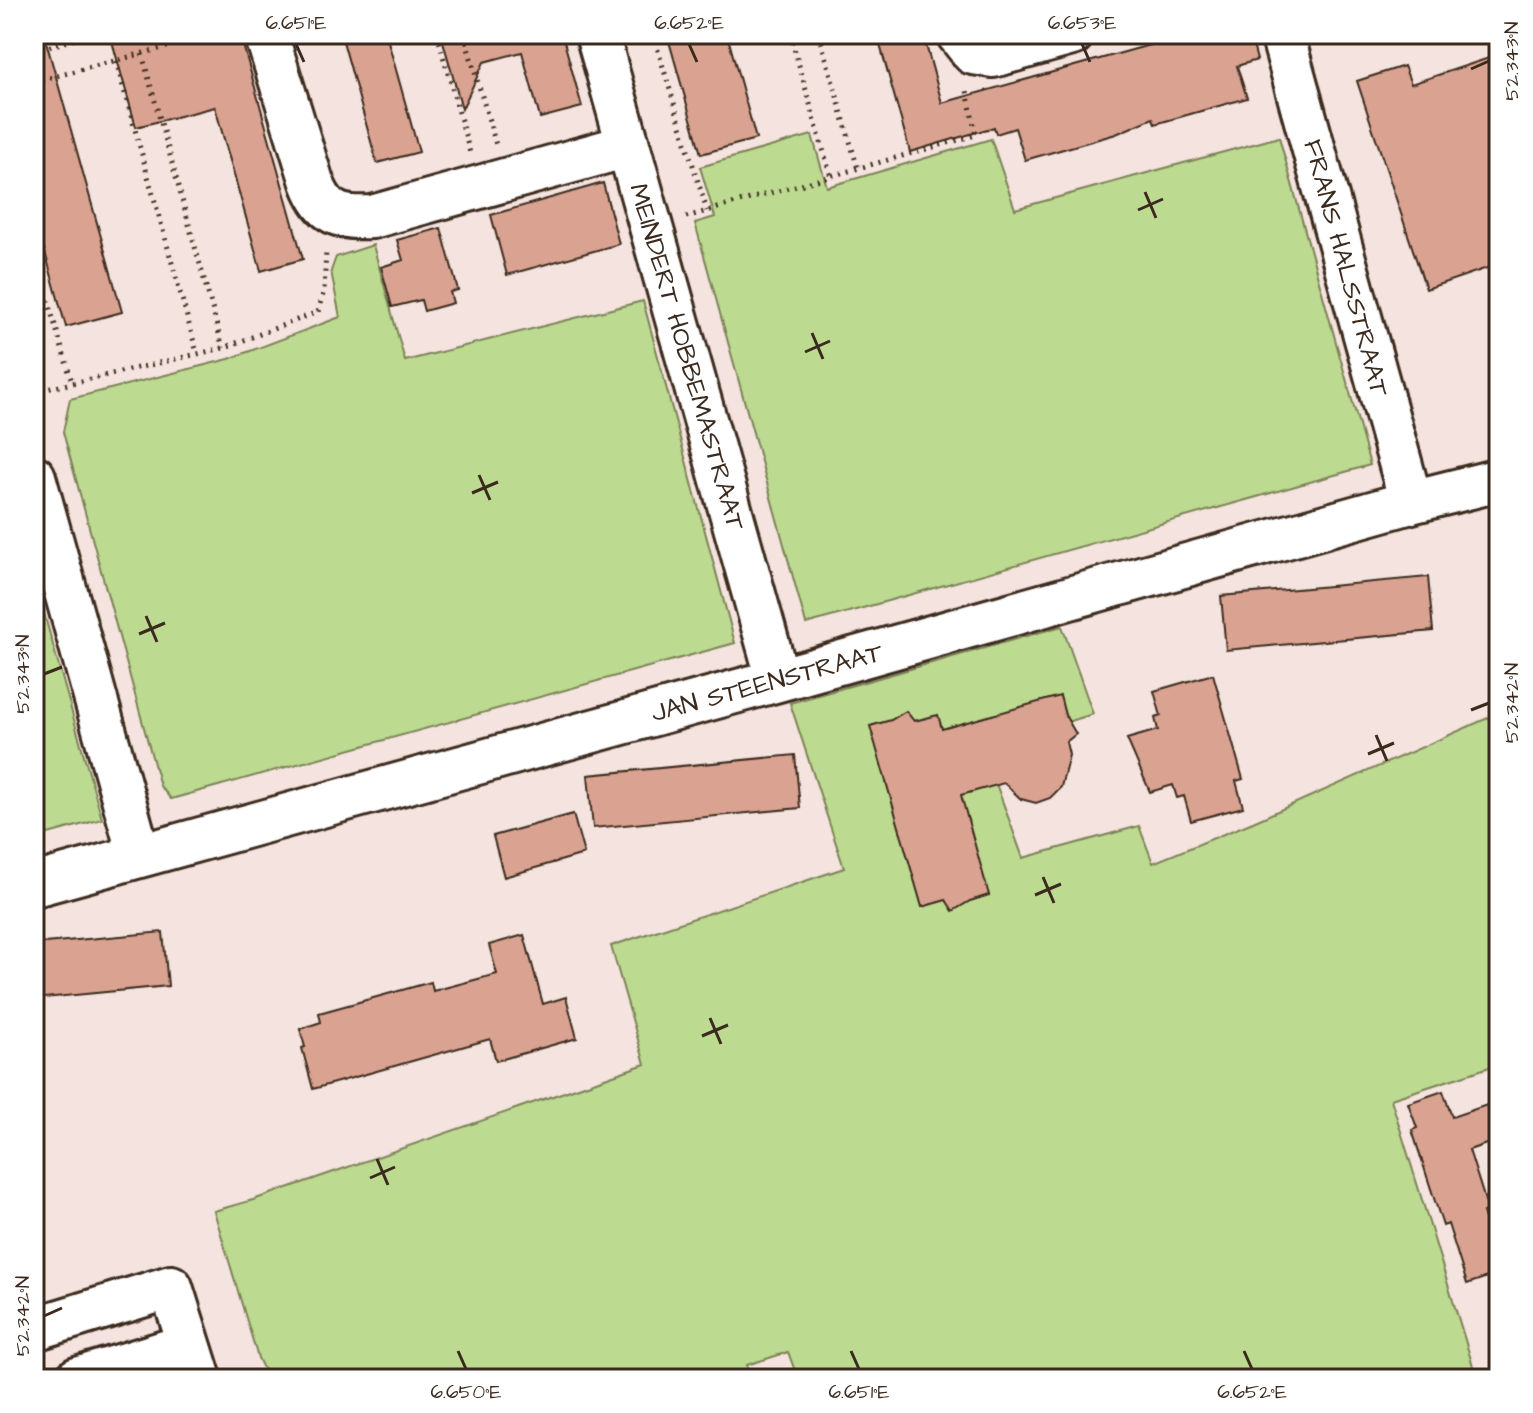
<svg xmlns="http://www.w3.org/2000/svg" width="1533" height="1413" font-family="'Architects Daughter',sans-serif">
<style>
.green{fill:#bdda91;stroke:#7c8258;stroke-width:2}
.building{fill:#daa391;stroke:#3b2a1e;stroke-width:2}
.lines{fill:none;stroke-linecap:round;stroke-linejoin:round}
.minor-casing{stroke:#3b2a1e;stroke-width:48}
.path{stroke:#3b2a1e;stroke-width:5;stroke-dasharray:2 6;stroke-linecap:butt}
.minor{stroke:#fff;stroke-width:42}
.ticks{fill:none;stroke:#3b2a1e;stroke-width:3}
.labels{text-anchor:middle;dominant-baseline:central;stroke-width:6;stroke-linejoin:round;paint-order:stroke}
.street-label{font-size:26px;fill:#3b2a1e;stroke:#fff}
.neatline{fill:none;stroke:#3b2a1e;stroke-width:3}
.ticks-label{font-size:20px;text-anchor:middle;fill:#3b2a1e}
</style>
<rect width="100%" height="100%" fill="#f4e3de"/>
<filter id="ink" filterUnits="userSpaceOnUse"><feTurbulence type="fractalNoise" baseFrequency=".0125" numOctaves="2"/><feDisplacementMap in="SourceGraphic" scale="16" xChannelSelector="R" yChannelSelector="G"/><feConvolveMatrix kernelMatrix="1 2 1 2 8 2 1 2 1" color-interpolation-filters="sRGB"/></filter>
<g filter="url(#ink)">
<path class="green" d="M 812,135 L 827,187 L 991,139 L 1015,209 L 1279,137 L 1370,465 L 806,624 L 695,223 L 715,217 L 700,167 Z
M 373,245 L 405,361 L 643,301 L 735,643 L 171,799 L 160,786 L 63,432 L 70,399 L 229,359 L 340,317 L 331,271 L 336,257 Z
M 34,578 L 102,819 L 34,838 Z
M 1062,626 L 1093,714 L 983,748 L 1023,858 L 1139,826 L 1153,863 L 1253,822 L 1499,713 L 1499,1064 L 1391,1099 L 1477,1379 L 798,1379 L 788,1352 L 747,1365 L 751,1379 L 268,1379 L 258,1358 L 214,1211 L 253,1200 L 645,1064 L 611,946 L 844,868 L 790,703 Z"/>
<path class="building" d="M 34,34 L 44,34 L 122,312 L 66,327 L 34,213 Z
M 110,34 L 240,34 L 303,259 L 261,271 L 215,107 L 136,127 Z
M 341,34 L 386,34 L 419,152 L 377,163 Z
M 441,34 L 562,34 L 582,107 L 540,118 L 522,52 L 484,62 L 462,109 Z
M 667,34 L 727,34 L 756,139 L 701,154 Z
M 877,34 L 923,34 L 942,103 L 1189,34 L 1250,34 L 1257,60 L 1237,66 L 1247,98 L 1155,124 L 1153,118 L 1116,134 L 1025,160 L 1015,128 L 996,134 L 994,127 L 910,152 Z
M 1492,57 L 1499,76 L 1499,264 L 1426,289 L 1357,81 L 1404,66 L 1411,84 Z
M 603,183 L 619,244 L 507,275 L 491,215 Z
M 441,228 L 458,290 L 450,292 L 453,303 L 424,311 L 421,300 L 392,307 L 381,267 L 403,260 L 397,240 Z
M 1428,577 L 1433,631 L 1226,650 L 1221,596 Z
M 1213,674 L 1243,779 L 1236,781 L 1243,807 L 1191,821 L 1184,796 L 1177,798 L 1173,785 L 1150,792 L 1127,739 L 1158,730 L 1155,718 L 1161,716 L 1154,691 Z
M 1060,696 L 1065,715 L 1076,734 L 1066,742 L 1069,755 L 1061,787 L 1050,798 L 1036,803 L 1021,799 L 1004,783 L 961,795 L 989,895 L 970,901 L 953,911 L 946,900 L 922,907 L 870,726 L 891,720 L 906,711 L 914,721 L 938,715 L 942,729 Z
M 795,755 L 800,808 L 593,828 L 588,775 Z
M 573,814 L 584,854 L 504,877 L 493,836 Z
M 163,932 L 168,986 L 34,999 L 34,944 Z
M 524,935 L 543,1004 L 566,997 L 577,1038 L 496,1061 L 490,1039 L 313,1089 L 302,1048 L 305,1047 L 300,1029 L 321,1022 L 319,1013 L 431,982 L 433,991 L 497,974 L 489,945 Z
M 1443,1091 L 1452,1117 L 1487,1105 L 1498,1140 L 1469,1150 L 1488,1210 L 1483,1212 L 1499,1262 L 1499,1273 L 1467,1284 L 1448,1224 L 1443,1226 L 1412,1130 L 1417,1128 L 1408,1103 Z"/>
<g class="lines">
<g class="minor-casing">
<path id="minor" d="M 266,34 L 312,182 C 324,214 339,219 372,217 L 627,146
M 597,34 L 778,680
M 958,34 L 973,53 L 993,56 L 1072,34
M 1282,34 L 1411,502
M 34,477 L 139,855
M 34,885 L 778,680 L 1411,502 L 1499,480
M 34,1329 L 171,1287 L 200,1379
M 77,1379 L 188,1345"/>
</g>
<path class="path" d="M 437,34 L 470,153
M 464,34 L 496,145
M 653,34 L 707,211
M 790,34 L 831,177
M 819,34 L 858,169
M 1321,38 L 1337,34
M 34,51 L 92,34
M 142,54 L 223,348
M 116,61 L 197,353
M 34,82 L 216,34
M 686,217 L 976,135 L 967,91
M 34,254 L 72,382
M 34,392 L 223,348 L 318,312 L 324,291 L 326,250"/>
<use href="#minor" class="minor"/>
</g>
</g>
<path class="ticks" d="M 296,44 L 304,62M 689,44 L 697,62M 1082,44 L 1090,62M 1471,69 L 1489,61M 1145,192 L 1156,218M 1138,210 L 1163,199M 812,333 L 823,359M 805,352 L 830,341M 479,475 L 490,500M 472,493 L 498,482M 146,616 L 157,642M 139,634 L 165,623M 44,674 L 62,667M 1471,710 L 1489,703M 1376,735 L 1387,761M 1368,754 L 1394,743M 1043,877 L 1054,903M 1035,895 L 1061,884M 710,1018 L 721,1044M 702,1036 L 728,1025M 377,1159 L 388,1185M 370,1178 L 395,1167M 44,1316 L 62,1308M 458,1351 L 466,1369M 851,1351 L 859,1369M 1244,1351 L 1252,1369"/>
<g class="labels">
<g class="street-label">
<text transform="translate(1346 268) rotate(75)">FRANS HALSSTRAAT</text>
<text transform="translate(687 357) rotate(74)">MEINDERT HOBBEMASTRAAT</text>
<text transform="translate(767 683) rotate(-15)">JAN STEENSTRAAT</text>
</g>
</g>
<rect width="1533" height="1413" fill="none" stroke="#fff" stroke-width="88"/>
<rect x="44" y="44" width="1445" height="1325" class="neatline"/>
<g class="ticks-label">
<text x="296" y="29">6.651°E</text>
<text x="689" y="29">6.652°E</text>
<text x="1082" y="29">6.653°E</text>
<text transform="translate(1511 61) rotate(-90)" y="7">52.343°N</text>
<text transform="translate(22 674) rotate(-90)" y="7">52.343°N</text>
<text transform="translate(1511 703) rotate(-90)" y="7">52.342°N</text>
<text transform="translate(22 1316) rotate(-90)" y="7">52.342°N</text>
<text x="466" y="1398">6.650°E</text>
<text x="859" y="1398">6.651°E</text>
<text x="1252" y="1398">6.652°E</text>
</g>
</svg>
